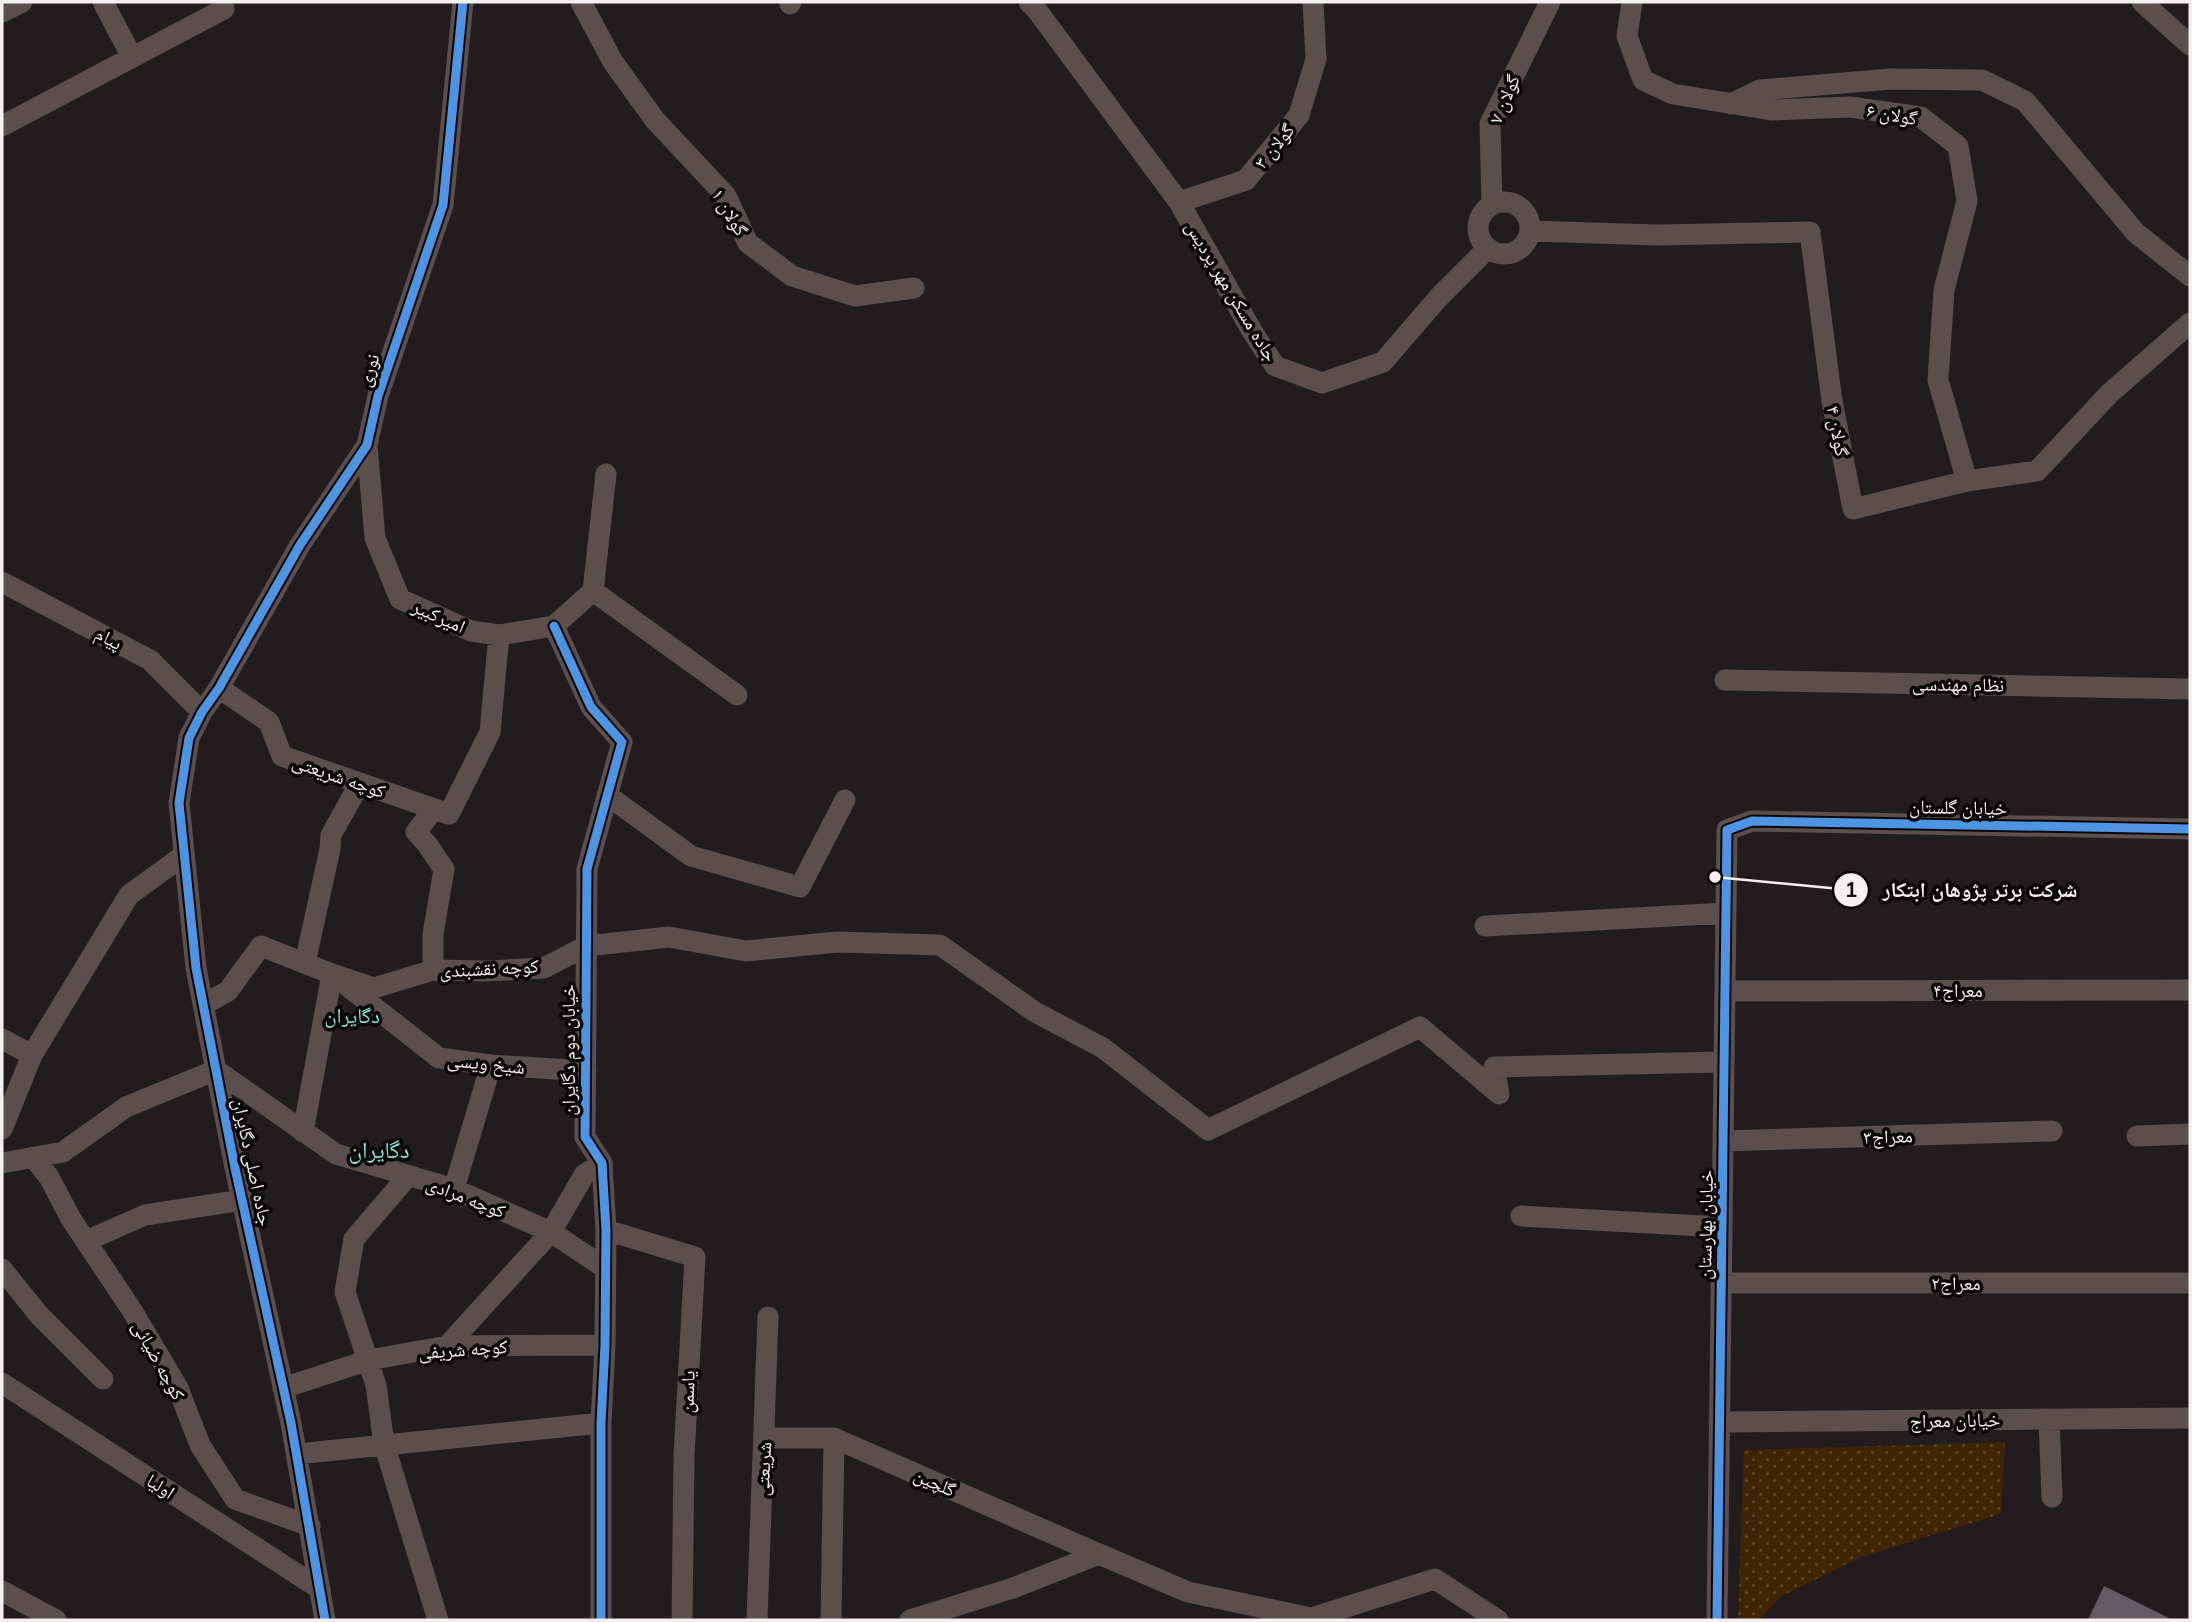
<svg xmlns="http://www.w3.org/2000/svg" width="2192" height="1622" font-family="Mulish,'Noto Naskh Arabic',sans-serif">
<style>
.green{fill:url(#green-dots)}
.building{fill:#665b65}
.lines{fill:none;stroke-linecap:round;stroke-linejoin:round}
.minor{stroke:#5b4e4d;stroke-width:21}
.cycleway-casing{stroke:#0b0708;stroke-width:13}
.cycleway{stroke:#4d94e3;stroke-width:9}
.labels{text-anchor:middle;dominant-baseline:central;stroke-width:7;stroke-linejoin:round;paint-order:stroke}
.street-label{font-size:19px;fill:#f6eff1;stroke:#0b0708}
.neighbourhood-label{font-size:21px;fill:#7fe9df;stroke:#0b0708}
.quarter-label{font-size:23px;fill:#7fe9df;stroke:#0b0708}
.leader{fill:none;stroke:#f6eff1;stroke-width:2.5}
.callout-dot{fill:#f6eff1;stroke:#0b0708;stroke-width:2.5}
.mark-label{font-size:21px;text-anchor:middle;font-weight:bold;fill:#111}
.callout-label{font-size:21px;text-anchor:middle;font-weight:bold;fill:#f6eff1;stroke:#0b0708;stroke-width:7;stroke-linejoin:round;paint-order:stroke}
</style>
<defs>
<pattern id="green-dots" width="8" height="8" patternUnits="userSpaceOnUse" patternTransform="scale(1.75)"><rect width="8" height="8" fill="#402404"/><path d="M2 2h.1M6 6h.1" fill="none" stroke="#5c4429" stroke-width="1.8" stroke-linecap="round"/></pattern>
</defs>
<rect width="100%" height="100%" fill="#221c1f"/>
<path class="green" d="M 2005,1442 L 2001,1514 L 1861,1557 L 1780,1597 L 1759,1620 L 1738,1620 L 1744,1450 Z"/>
<path class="building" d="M 2104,1586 L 2173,1620 L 2088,1620 Z"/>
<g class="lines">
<path class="minor" d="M 103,2 L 132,57
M 581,2 L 613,62 L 655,120 L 726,196 L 748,243 L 792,276 L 855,296 L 914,288
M 1029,2 L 1039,13 L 1179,202 L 1252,331 L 1275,366 L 1322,383 L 1383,362 L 1439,297 L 1488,248
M 1632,2 L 1627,36 L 1643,80 L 1673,94 L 1771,110 L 1850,107 L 1921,117 L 1958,146 L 1967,201 L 1944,290 L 1938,380 L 1967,481
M 2142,2 L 2190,45
M 790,4 L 791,2
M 2,12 L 22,2
M 1731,104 L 1760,90 L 1890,79 L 1982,80 L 2025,101 L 2136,233 L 2190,276
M 2,126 L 224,9
M 1179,202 L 1246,180 L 1299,115 L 1316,59 L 1313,2
M1478 228a26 26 0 1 1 52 0a26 26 0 1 1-52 0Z
M 1492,204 L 1490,124 L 1550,2
M 1530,231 L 1658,235 L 1810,232 L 1832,401 L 1853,509 L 1967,481 L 2037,471 L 2109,394 L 2190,323
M 367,445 L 375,538 L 400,599 L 471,631 L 499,635 L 554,626
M 2,582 L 150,660 L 202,712
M 593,591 L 737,695
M 554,626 L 591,707 L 622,742 L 587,869 L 585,1137 L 602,1163 L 606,1230 L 605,1345 L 601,1423 L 601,1620
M 554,626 L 593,591 L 606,474
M 1725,680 L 2190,689
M 219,688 L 269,722 L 282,756 L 449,814 L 490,732 L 499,635
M 607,795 L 691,856 L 800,887 L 845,800
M 1485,926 L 1726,913
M 305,963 L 330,849 L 331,835 L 360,783
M 433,970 L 433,934 L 444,869 L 427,844 L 416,832 L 434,809
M 1725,991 L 2190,990
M 203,1005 L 228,991 L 261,946 L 332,974 L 374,988 L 433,970 L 486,971 L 544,968 L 586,946 L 669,937 L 746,951 L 837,942 L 940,945 L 1035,1012 L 1103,1048 L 1208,1130 L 1420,1027 L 1499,1094 L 1494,1067 L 1724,1062
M 2,1039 L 32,1055
M 2,1129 L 32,1055 L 129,895 L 184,855
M 303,1132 L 332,974 L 439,1058 L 491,1065 L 586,1071
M 2137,1136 L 2190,1134
M 1723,1141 L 2052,1131
M 33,1157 L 49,1177 L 71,1219 L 133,1312 L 178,1388 L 200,1445 L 235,1499 L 310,1526
M 2,1163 L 63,1152 L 126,1107 L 216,1070 L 336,1154 L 454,1189 L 551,1232 L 605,1268
M 408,1176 L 354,1239 L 345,1292 L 376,1385 L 384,1444 L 438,1620
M 454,1189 L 491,1065
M 1521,1216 L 1722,1227
M 606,1230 L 695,1257 L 684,1456 L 682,1620
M 86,1241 L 145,1215 L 242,1200
M 2,1269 L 39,1315 L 103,1379
M 1721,1283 L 2190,1283
M 447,1346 L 551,1232 L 584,1175 L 602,1163
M 2,1383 L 320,1589
M 283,1388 L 369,1360 L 447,1346 L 605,1345
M 2049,1419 L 2052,1497
M 1719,1422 L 2190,1418
M 765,1438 L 834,1438 L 1099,1554
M 297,1454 L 601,1423
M 2,1591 L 56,1620
M 325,1620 L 291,1423 L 235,1168 L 196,968 L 179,803 L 189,738 L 202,712 L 219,688 L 300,545 L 367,445 L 378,396 L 443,205 L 463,2
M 757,1620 L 768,1317
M 831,1620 L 834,1438
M 910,1620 L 1013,1588 L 1099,1554 L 1188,1592 L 1311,1618
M 1305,1620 L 1435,1579 L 1498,1620
M 1717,1620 L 1727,830 L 1752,821 L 2190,829"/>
<g class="cycleway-casing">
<path id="cycleway" d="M 554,626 L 591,707 L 622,742 L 587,869 L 585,1137 L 602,1163 L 606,1230 L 605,1345 L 601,1423 L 601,1620
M 325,1620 L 291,1423 L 235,1168 L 196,968 L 179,803 L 189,738 L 202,712 L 219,688 L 300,545 L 367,445 L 378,396 L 443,205 L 463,2
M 1717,1620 L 1727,830 L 1752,821 L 2190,829"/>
</g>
<use href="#cycleway" class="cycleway"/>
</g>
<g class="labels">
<g class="street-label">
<text transform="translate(1504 99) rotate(-67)">گولان ۷</text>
<text transform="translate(1892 114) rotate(10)">گولان ۶</text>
<text transform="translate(1274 146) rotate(-51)">گولان ۳</text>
<text transform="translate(730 212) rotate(59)">گولان ۱</text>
<text transform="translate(1232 291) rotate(59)">جاده مسکن مهر پردیس</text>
<text transform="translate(368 370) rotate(-72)">نوری</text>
<text transform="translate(1838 431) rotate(79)">گولان ۴</text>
<text transform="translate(439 616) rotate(24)">امیرکبیر</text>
<text transform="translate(109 638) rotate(28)">پیام</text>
<text transform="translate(1958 684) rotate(1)">نظام مهندسی</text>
<text transform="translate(339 776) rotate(19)">کوچه شریعتی</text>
<text transform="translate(1958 807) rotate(1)">خیابان گلستان</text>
<text transform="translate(489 968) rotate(-3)">کوچه نقشبندی</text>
<text x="1958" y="990">معراج۴</text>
<text transform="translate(568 1050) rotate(-90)">خیابان دوم دگایران</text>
<text transform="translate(486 1063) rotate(6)">شیخ ویسی</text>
<text transform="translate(1888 1136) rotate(-2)">معراج۳</text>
<text transform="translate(253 1162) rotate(78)">جاده اصلی دگایران</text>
<text transform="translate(466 1197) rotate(21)">کوچه مرادی</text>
<text transform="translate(1705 1225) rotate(-89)">خیابان بهارستان</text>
<text x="1956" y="1283">معراج۲</text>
<text transform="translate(463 1349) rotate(-4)">کوچه شریفی</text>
<text transform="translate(159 1360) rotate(61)">کوچه ضیائی</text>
<text transform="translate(687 1392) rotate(-88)">یاسمن</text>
<text transform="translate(1955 1420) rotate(-1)">خیابان معراج</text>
<text transform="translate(763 1469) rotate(-87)">شریعتی</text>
<text transform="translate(935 1482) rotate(24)">گلچین</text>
<text transform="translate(161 1486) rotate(33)">اولیا</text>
</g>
<g class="neighbourhood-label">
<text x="352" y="1015">دگایران</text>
</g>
<g class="quarter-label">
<text x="379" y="1149">دگایران</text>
</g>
</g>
<path class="leader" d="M1715 877L1851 890"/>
<g class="callout-dot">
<circle cx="1715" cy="877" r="7"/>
<circle cx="1851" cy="890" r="18"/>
</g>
<g class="mark-label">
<text x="1851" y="897">1</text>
</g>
<g class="callout-label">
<text x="1980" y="897">شرکت برتر پژوهان ابتکار</text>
</g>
<rect width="2192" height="1622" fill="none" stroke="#f6eff1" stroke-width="7"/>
</svg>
